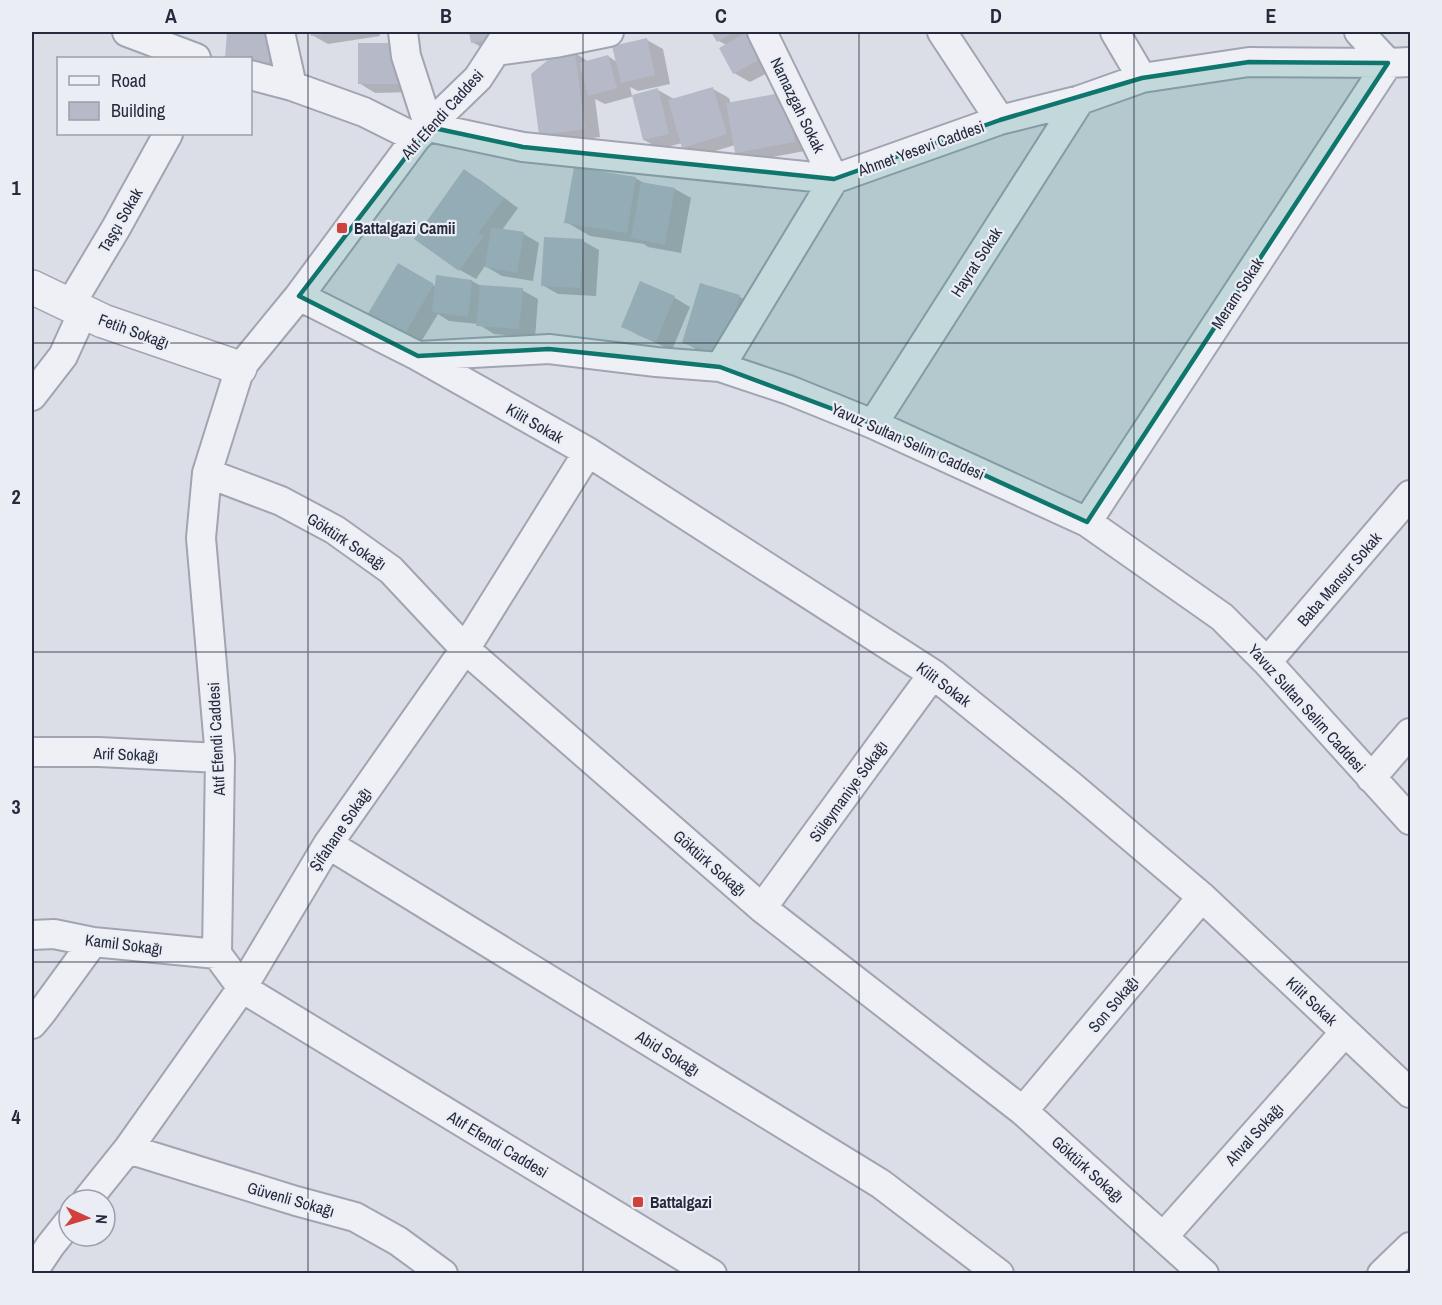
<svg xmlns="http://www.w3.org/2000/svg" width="1442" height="1305" font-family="'Archivo Narrow',sans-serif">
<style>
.shadow{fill:#0003}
.building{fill:#b6b9c7}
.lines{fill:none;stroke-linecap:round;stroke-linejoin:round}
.minor-casing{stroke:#a1a4b1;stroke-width:32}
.tertiary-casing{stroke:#a1a4b1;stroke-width:36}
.minor{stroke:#eff0f5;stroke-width:28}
.tertiary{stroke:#eff0f5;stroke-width:33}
.marked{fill:#0f766e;fill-opacity:0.2;stroke:#0f766e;stroke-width:4.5;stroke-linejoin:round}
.grid{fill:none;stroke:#252a3d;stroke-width:1.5;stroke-opacity:0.55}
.poi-dot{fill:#d1413c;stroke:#ebedf5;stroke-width:2}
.labels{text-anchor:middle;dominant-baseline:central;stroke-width:4.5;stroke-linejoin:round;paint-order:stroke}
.street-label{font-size:16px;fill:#252a3d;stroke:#ebedf5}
.poi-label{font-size:16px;font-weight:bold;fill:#252a3d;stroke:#ebedf5;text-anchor:start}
.neatline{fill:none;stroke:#252a3d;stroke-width:2}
.grid-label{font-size:20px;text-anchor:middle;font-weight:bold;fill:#252a3d}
</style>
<rect width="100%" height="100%" fill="#dcdee7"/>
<path class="shadow" d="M 229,32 L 288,32 L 284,72 L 250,70 L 250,58 L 227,58 Z
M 312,32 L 379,32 L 380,36 L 328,44 L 312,35 Z
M 470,32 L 508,32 L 488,51 L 472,42 Z
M 713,32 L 758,32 L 777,68 L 750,82 L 734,73 L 726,45 L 719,41 Z
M 647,40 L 663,49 L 670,84 L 638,91 L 630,87 L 632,96 L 658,90 L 674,99 L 713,89 L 729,98 L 731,104 L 786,94 L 810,150 L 752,161 L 736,152 L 735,145 L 699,156 L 683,147 L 682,143 L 660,149 L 644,140 L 634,96 L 605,104 L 595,99 L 600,137 L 556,143 L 540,134 L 575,53 L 589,62 L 608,56 L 617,62 Z
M 359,44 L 415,92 L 375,93 L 359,83 Z
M 464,171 L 480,180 L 518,208 L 502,230 L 524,234 L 539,243 L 533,281 L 502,276 L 485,266 L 476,279 L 460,270 L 416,239 Z
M 635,178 L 646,184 L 675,189 L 691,198 L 681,253 L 648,247 L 644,244 L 590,236 L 566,222 Z
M 583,241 L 599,250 L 596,296 L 558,294 L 542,285 Z
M 399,265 L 436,287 L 472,281 L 481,286 L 522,290 L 538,299 L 535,338 L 494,334 L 478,324 L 449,321 L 438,314 L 418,347 L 368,317 Z
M 641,283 L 675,298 L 690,307 L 672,350 L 638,335 L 623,326 Z
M 701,285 L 740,297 L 756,306 L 738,363 L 699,351 L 684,342 Z"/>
<path class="building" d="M 227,32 L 271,32 L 269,64 L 250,63 L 250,58 L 225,58 Z
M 310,32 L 330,32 L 330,33 L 311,36 Z
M 469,32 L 494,32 L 496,38 L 471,43 Z
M 711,32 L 735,32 L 717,42 Z
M 748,32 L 762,58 L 733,74 L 719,48 Z
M 647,38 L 655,75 L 621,83 L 612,46 Z
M 358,43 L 400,43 L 400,84 L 358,84 Z
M 575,52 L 585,129 L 539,135 L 531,74 L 555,54 Z
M 608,55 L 617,88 L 588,96 L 579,63 Z
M 713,87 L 727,134 L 682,148 L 668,100 Z
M 658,88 L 669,134 L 643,140 L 632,95 Z
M 786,92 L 795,142 L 735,153 L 726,103 Z
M 574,167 L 636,177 L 627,233 L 564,223 Z
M 464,169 L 504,198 L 478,233 L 484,236 L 459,271 L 414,239 Z
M 641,182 L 675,188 L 665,245 L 631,238 Z
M 491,227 L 524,232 L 517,273 L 485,267 Z
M 544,237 L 584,239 L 580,288 L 541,286 Z
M 398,263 L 434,284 L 402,339 L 366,317 Z
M 436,275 L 472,280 L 468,317 L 432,312 Z
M 640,281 L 675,296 L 656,342 L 621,327 Z
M 700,283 L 740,295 L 722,355 L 682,343 Z
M 480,285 L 523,288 L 519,329 L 476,326 Z"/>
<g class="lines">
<g class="minor-casing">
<path id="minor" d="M 127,32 L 196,58
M 280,32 L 292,86
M 403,32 L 406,56 L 429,127 L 523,147 L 834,179 L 1000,120 L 1080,100 L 1142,78 L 1249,62 L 1388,63 L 1410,62
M 508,32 L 478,78 L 416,138 L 299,296 L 240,368 L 207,473 L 201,538 L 220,758 L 217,954 L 242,988 L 712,1274
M 942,32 L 1000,120
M 1115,32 L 1142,78
M 496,51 L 555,43 L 609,32
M 250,75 L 292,86 L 364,112 L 416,138
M 299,296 L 418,356 L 549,349 L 656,362 L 720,367 L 789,390 L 873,424 L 1087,522 L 1222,617 L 1267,662 L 1410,820
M 70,305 L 116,228 L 168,134
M 418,356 L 588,452 L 933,674 L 1070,785 L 1202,897 L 1410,1093
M 720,367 L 834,179 L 762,32
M 32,396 L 63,356 L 83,312
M 873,424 L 1080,100
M 207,473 L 281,501 L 335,530 L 391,570 L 465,649 L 762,908 L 1023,1111 L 1204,1274
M 1087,522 L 1388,63 L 1359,32
M 1267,662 L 1410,495
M 32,752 L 99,752 L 220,758
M 1371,778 L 1410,733
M 328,844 L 881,1184 L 999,1274
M 762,908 L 933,674
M 32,935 L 54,934 L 93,942 L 217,954
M 32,1024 L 42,1012 L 93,942
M 1023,1111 L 1202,897
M 128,1149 L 296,1201 L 355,1217 L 398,1241 L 443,1274
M 87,1200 L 128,1149 L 242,988 L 328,844 L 465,649 L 588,452
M 1163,1237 L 1345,1032
M 32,1273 L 50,1246 L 69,1222
M 1382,1274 L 1410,1247"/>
</g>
<g class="tertiary-casing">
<path id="tertiary" d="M 32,287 L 103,321 L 240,368"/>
</g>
<use href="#minor" class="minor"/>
<use href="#tertiary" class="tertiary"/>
</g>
<path class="marked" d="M 1249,62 L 1388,63 L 1087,522 L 873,424 L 720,367 L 549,349 L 418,356 L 299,296 L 429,127 L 523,147 L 834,179 L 1000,120 L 1142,78 Z"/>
<path class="grid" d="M 308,32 L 308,1274M 583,32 L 583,1274M 859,32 L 859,1274M 1134,32 L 1134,1274M 32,343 L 1410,343M 32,652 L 1410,652M 32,962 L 1410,962"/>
<g class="poi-dot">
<rect x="336" y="222" width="12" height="12" rx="3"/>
<rect x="632" y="1196" width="12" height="12" rx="3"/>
</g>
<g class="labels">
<g class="street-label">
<text transform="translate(798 105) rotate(64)">Namazgah Sokak</text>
<text transform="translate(442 114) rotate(-48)">Atıf Efendi Caddesi</text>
<text transform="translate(921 148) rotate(-20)">Ahmet Yesevi Caddesi</text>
<text transform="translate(120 220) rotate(-60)">Taşçı Sokak</text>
<text transform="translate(976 262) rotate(-57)">Hayrat Sokak</text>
<text transform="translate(1237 293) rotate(-57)">Meram Sokak</text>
<text transform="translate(134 331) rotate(20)">Fetih Sokağı</text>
<text transform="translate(535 423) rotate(30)">Kilit Sokak</text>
<text transform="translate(908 441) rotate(24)">Yavuz Sultan Selim Caddesi</text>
<text transform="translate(347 541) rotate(33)">Göktürk Sokağı</text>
<text transform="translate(1339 579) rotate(-49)">Baba Mansur Sokak</text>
<text transform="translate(944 684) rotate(37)">Kilit Sokak</text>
<text transform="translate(1307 708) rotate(48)">Yavuz Sultan Selim Caddesi</text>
<text transform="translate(216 739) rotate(-93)">Atıf Efendi Caddesi</text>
<text transform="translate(126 754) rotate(2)">Arif Sokağı</text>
<text transform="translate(848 791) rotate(-54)">Süleymaniye Sokağı</text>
<text transform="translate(340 829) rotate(-56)">Şifahane Sokağı</text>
<text transform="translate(710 863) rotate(41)">Göktürk Sokağı</text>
<text transform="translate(124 944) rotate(7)">Kamil Sokağı</text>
<text transform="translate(1312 1001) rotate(43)">Kilit Sokak</text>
<text transform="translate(1113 1004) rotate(-50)">Son Sokağı</text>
<text transform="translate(668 1053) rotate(32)">Abid Sokağı</text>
<text transform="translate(1254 1134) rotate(-48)">Ahval Sokağı</text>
<text transform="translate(498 1144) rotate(31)">Atıf Efendi Caddesi</text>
<text transform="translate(1088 1169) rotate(42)">Göktürk Sokağı</text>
<text transform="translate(291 1199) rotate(16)">Güvenli Sokağı</text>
</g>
<g class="poi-label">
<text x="354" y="228">Battalgazi Camii</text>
<text x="650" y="1202">Battalgazi</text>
</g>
</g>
<rect width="1442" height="1305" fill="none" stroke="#ebedf5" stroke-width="66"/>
<rect x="57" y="57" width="195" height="78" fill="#ebedf5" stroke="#9c9fab" stroke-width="1.5"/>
<rect x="69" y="76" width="30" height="9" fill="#eff0f5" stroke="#9c9fab" stroke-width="1.5"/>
<text x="111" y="87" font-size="18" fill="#252a3d">Road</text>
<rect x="69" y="102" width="30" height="18" fill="#b6b9c7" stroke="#9c9fab" stroke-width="1.5"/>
<text x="111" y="117" font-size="18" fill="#252a3d">Building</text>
<g transform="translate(87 1218) rotate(94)"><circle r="28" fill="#ebedf5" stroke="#9c9fab" stroke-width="1.5"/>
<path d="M0-4.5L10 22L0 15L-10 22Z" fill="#d1413c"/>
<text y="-9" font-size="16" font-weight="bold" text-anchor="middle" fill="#252a3d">N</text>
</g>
<rect x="33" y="33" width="1376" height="1239" class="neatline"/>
<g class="grid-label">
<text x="171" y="23">A</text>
<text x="446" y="23">B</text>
<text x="721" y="23">C</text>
<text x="996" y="23">D</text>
<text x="1271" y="23">E</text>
<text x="16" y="195">1</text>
<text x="16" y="504">2</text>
<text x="16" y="814">3</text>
<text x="16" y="1124">4</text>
</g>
</svg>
